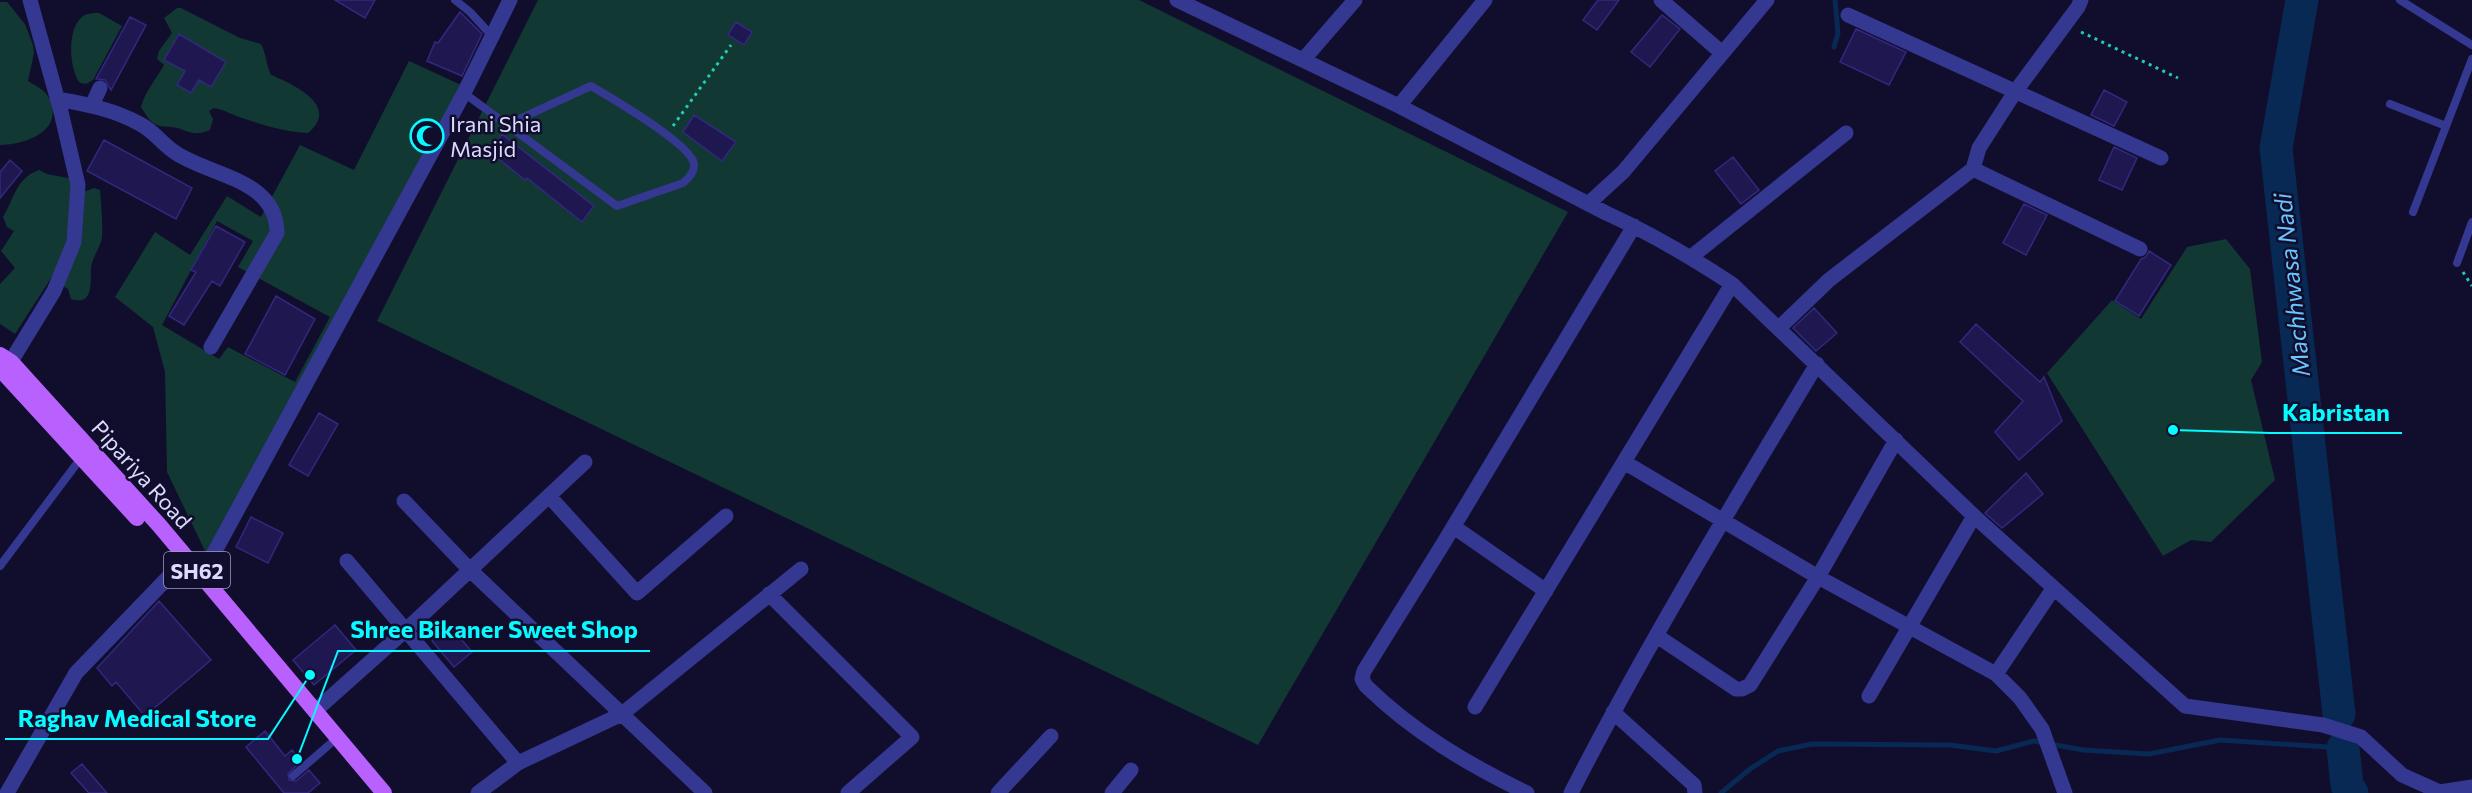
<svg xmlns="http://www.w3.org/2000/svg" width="2472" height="793" font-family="Commissioner,sans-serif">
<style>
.green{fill:#113833;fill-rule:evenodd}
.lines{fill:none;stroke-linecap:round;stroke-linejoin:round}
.stream{stroke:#072954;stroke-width:5}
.river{stroke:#072954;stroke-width:33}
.building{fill:#1f1850;stroke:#32287f;stroke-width:1.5}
.path{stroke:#23cbb3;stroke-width:3;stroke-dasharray:3 4.5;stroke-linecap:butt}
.service{stroke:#343891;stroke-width:8}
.minor{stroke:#343891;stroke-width:15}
.primary{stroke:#b861ff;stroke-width:16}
.labels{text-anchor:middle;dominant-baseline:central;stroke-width:5;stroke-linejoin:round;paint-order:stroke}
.shield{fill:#110e2d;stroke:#9f9dc0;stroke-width:1.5}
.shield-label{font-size:21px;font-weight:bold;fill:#dcdaff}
.poi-label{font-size:22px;fill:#dcdaff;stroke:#110e2d;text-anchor:start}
.street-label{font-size:22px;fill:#dcdaff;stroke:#110e2d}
.water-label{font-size:24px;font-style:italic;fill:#68c5ff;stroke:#110e2d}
.leader{fill:none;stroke:#06faff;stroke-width:2}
.callout-dot{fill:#06faff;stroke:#110e2d;stroke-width:2}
.callout-label{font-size:24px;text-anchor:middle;font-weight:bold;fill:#06faff;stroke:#110e2d;stroke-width:5;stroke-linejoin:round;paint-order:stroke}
</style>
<rect width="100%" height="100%" fill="#110e2d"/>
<path class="green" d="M 538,0 L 1139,0 L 1568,212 L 1258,745 L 377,321 Z
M 0,2 L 7,2 L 25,24 L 33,45 L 34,53 L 28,81 C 34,85 43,89 47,95 C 68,129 27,145 0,145 Z
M 177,8 L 181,8 L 240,38 L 261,44 C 266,53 266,64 271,75 C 293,84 341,106 308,133 C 286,132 263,125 242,118 C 232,115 226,110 214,108 L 209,111 L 213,119 L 210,130 C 191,138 188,129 172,127 C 164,126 161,128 153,123 C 148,119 145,113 141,107 C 144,93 157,78 164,65 L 157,59 L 159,51 L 172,33 L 164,18 Z
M 99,13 L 122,26 L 93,80 L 86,84 L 80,83 C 69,70 67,30 81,18 C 86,13 93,13 99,13 Z
M 409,61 L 461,85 L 207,555 L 167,472 L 165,372 L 153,327 L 115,297 L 155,232 L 190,255 L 227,196 L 261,217 L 300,145 L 354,170 ZM 217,221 L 253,241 L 238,267 L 330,317 L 295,382 L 228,347 L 219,359 L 162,325 Z
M 39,170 L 47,174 L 73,179 L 70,233 L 55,272 L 15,334 L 0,324 L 0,284 L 15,268 L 1,251 L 14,231 L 7,227 L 3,217 C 14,199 16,178 39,170 Z
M 94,188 L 100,190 C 101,205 103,222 102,237 C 101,247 92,257 91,268 C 90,279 95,307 71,299 L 68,289 L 59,284 L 81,193 Z
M 2226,239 L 2250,269 L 2262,362 L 2251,380 L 2275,480 L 2211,542 L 2191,540 L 2163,556 L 2047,373 L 2112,300 L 2141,319 L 2187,247 Z"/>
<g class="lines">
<path class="stream" d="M 1834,47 L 1838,33 L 1835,0
M 1721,793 L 1750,769 L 1778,751 L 1812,744 L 1950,745 L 1996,751 L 2034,741 L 2083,750 L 2149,754 L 2220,740 L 2343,748"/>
<path class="river" d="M 2302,0 L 2276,148 L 2339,714
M 2343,748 L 2347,785 L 2352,793"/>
</g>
<path class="building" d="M 335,0 L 375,0 L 365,18 Z
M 1598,0 L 1619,0 L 1597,30 L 1583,20 Z
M 460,12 L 482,34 L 462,76 L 427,61 L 435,42 L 438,43 Z
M 1662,15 L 1680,29 L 1650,67 L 1631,52 Z
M 130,17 L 146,25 L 111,90 L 105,80 L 96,79 Z
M 736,22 L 752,32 L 744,45 L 728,35 Z
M 1856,29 L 1906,52 L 1889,85 L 1840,62 Z
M 179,34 L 226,62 L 211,87 L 199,80 L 191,93 L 177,85 L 185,71 L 164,60 Z
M 2104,90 L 2127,102 L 2114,126 L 2091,115 Z
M 694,115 L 736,142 L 722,161 L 683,132 Z
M 420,121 L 434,128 L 424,146 L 411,139 Z
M 502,134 L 594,206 L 582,222 L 527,178 L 525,180 L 489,151 Z
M 104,140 L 192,188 L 176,219 L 87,171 Z
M 2114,147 L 2137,158 L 2122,190 L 2099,180 Z
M 1733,157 L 1759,190 L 1741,204 L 1715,171 Z
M 10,160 L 22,171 L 0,198 L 0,172 Z
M 2024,204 L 2047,215 L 2026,255 L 2003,243 Z
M 216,226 L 245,242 L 220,286 L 212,281 L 184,325 L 169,316 L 196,272 L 191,270 Z
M 2149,251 L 2171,265 L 2139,316 L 2115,301 L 2141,259 L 2146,257 Z
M 276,296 L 315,319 L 285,375 L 245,354 Z
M 1814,308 L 1837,333 L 1816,351 L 1793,328 Z
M 1976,324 L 2040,382 L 2044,377 L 2062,421 L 2019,460 L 1995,432 L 2023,401 L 1960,342 Z
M 319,413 L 338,424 L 308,476 L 289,465 Z
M 2026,473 L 2043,494 L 2002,528 L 1985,513 Z
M 251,517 L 283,533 L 268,563 L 236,547 Z
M 159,601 L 211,660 L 145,716 L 116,682 L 112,686 L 97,668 Z
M 335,625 L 356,650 L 314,685 L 293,660 Z
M 450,626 L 472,652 L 454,667 L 432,641 Z
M 265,731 L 285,756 L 292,750 L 301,761 L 288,774 L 289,780 L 296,781 L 309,770 L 320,783 L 308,793 L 284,793 L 246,747 Z
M 82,764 L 107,793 L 89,793 L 71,773 Z"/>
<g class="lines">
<path class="path" d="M 2081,32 L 2178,78
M 673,126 L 731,45
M 2463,272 L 2472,286"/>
<path class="service" d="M 455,0 L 470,12 L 492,36
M 2400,0 L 2472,45
M 464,93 L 617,206 L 683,183 C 689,178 695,172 694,164 C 691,144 611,98 591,86 L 506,125
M 2390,104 L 2446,126
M 2413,212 L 2472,59
M 2457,263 L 2472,222
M 0,566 L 81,458
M 293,776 L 330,744"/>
<path class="minor" d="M 1177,0 L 1399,106 L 1606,213 C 1650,233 1691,257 1732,284 L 1974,516 L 2185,706 L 2323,725 L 2361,737 L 2402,775 L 2440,792 L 2472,787
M 1661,0 L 1722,53
M 1848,15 L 2161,158
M 1303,60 L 1355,0
M 57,99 C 86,104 115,110 140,124 C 154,131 163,145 176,153 C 210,176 277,179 277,233 L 211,347
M 92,105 L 100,88
M 1399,106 L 1485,0
M 1973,169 L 2140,249
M 1588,204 L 1623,172 L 1767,0
M 1691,257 L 1846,133
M 1779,328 L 1829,280 L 1973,169 L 1979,148 L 2015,92 L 2078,7 L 2081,0
M 5,371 L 54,291 L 74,242 L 78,185 L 61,112 L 30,0
M 1624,462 L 1818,577 L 1996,674 L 2020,698 L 2042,729 L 2065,793
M 549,496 L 637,593 L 726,516
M 404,501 L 469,569 L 705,793
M 1454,527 L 1546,591
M 347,561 L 518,763
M 202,575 L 464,93 L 510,0
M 769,594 L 912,737 L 848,793
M 1657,636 L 1736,689 L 1742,689 L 1750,685 L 1818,577 L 1896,440
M 1996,674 L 2053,589
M 1869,696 L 1974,516
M 1475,707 L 1732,284
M 315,711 L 407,629 L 585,462
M 1613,712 L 1694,785 L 1695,793
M 7,793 L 76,673 L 179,566
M 478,793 L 518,763 L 622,714 L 801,569
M 998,793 L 1051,736
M 1112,793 L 1131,770
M 1527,793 C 1469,765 1413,732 1366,686 L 1362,679 L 1364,671 L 1443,544 L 1634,226
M 1571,793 C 1646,646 1732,505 1817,364"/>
<path class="primary" d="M 0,355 L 11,362 L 159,525 L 384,793
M 0,369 L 137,518"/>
</g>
<defs>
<g id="mosque-ring" transform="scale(1.725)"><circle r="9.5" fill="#110e2d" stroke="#06faff" stroke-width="1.5"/><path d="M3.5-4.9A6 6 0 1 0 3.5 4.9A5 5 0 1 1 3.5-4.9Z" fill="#06faff"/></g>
</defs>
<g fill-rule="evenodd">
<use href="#mosque-ring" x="427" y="136"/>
</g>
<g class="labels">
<rect class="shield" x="164" y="552" width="66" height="36" rx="4.5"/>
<g class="shield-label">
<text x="197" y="570">SH62</text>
</g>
<g class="poi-label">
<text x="450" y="123">Irani Shia<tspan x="450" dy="25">Masjid</tspan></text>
</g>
<g class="street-label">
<text transform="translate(142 474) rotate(48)">Pipariya Road</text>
</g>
<g class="water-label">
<text transform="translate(2291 285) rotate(-96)">Machhwasa Nadi</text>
</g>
</g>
<path class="leader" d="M2173 430L2270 433H2402M297 759L338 651H650M310 675L268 739H5"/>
<g class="callout-dot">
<circle cx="2173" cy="430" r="6"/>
<circle cx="297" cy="759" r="6"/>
<circle cx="310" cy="675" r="6"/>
</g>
<g class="callout-label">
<text x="2336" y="421">Kabristan</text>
<text x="494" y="638">Shree Bikaner Sweet Shop</text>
<text x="137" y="727">Raghav Medical Store</text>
</g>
</svg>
